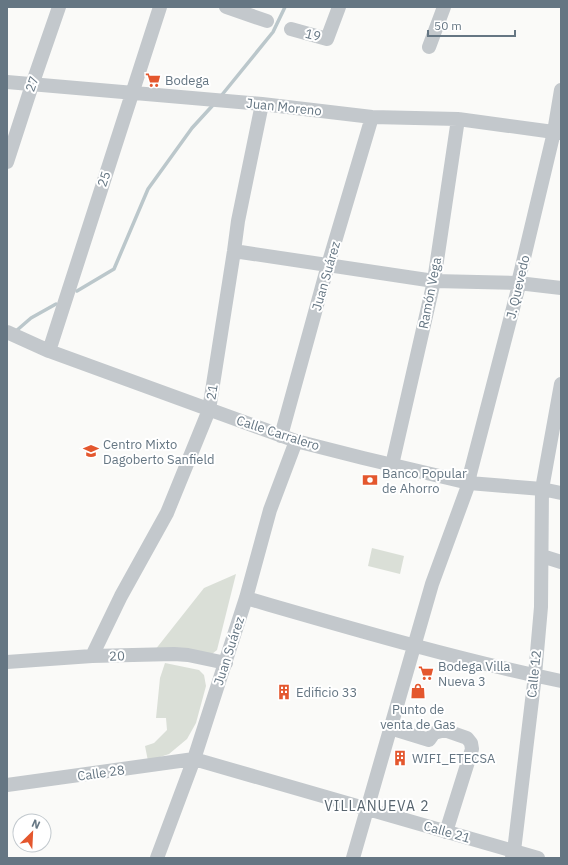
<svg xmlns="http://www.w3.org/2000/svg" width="568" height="865" font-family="'IBM Plex Sans',sans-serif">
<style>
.green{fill:#dadfd7}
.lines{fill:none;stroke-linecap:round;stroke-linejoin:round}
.stream{stroke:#bbc7cb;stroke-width:3.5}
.minor{stroke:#c3c8cc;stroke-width:14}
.labels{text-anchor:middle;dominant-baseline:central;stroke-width:4;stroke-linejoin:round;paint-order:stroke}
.street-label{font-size:13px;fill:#657683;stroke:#fff}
.poi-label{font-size:13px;fill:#657683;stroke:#fff;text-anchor:start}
.neighbourhood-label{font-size:14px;letter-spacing:1px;fill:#57646e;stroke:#fff}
</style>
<rect width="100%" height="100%" fill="#fafaf8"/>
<path class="green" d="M 372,548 L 404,556 L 400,574 L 368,566 Z
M 236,574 L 217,650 L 212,654 L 155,650 L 204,588 Z
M 165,663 L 199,670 L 204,675 L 206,686 L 196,723 L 187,739 L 169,754 L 148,761 L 145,746 L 154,743 L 167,730 L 166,718 L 156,718 L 160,678 Z"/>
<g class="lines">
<path class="stream" d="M 221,96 L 273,32 L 285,7
M 77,291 L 114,269 L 148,189 L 192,128 L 214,104
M 16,331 L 31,318 L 56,304"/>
<path class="minor" d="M 226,7 L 267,21
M 291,29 L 327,39 L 339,7
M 429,47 L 444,7
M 7,82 L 262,104 L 372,117 L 458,119 L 561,133
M 7,162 L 32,85 L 59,7
M 234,251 L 434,281 L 518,283 L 561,288
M 7,332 L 49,351 L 296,441 L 363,458 L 469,483 L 542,489 L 561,493
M 49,351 L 160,7
M 281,436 L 328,265 L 372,117
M 392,465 L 434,281 L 458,119
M 542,556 L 561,562
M 246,598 C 350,628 455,659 561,681
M 92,656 L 121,596 L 167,513 L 209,410 L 234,251 L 238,221 L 262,104
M 7,662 L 92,656 L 174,654 L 188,655 L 226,663
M 390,728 L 429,740 L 434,733 L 441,731 L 447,731 L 467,738 L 471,743 L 472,749 L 446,832
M 7,785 L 194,759 L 538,858
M 157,858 L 194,759 L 246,598 L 270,510 L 296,441
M 353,858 L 432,584 L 469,483 L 470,474 L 518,289 L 518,283 L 554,132 L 561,90
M 512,858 L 514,851 L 535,675 L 541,607 L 542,489 L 561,384"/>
</g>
<defs>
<g id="supermarket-bare" transform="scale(1.2)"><path d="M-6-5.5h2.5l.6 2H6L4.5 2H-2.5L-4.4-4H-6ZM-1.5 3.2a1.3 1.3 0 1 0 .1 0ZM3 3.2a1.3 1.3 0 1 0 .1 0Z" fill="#e4572e" stroke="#fff" stroke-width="2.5" paint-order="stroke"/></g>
<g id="school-bare" transform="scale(1.2)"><path d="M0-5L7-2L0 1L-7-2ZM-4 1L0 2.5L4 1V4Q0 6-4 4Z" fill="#e4572e" stroke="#fff" stroke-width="2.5" paint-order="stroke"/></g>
<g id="bank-bare" transform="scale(1.2)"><path d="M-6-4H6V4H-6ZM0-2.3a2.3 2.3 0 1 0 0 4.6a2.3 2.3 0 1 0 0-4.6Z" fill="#e4572e" stroke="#fff" stroke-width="2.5" paint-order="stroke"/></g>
<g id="shop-bare" transform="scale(1.2)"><path d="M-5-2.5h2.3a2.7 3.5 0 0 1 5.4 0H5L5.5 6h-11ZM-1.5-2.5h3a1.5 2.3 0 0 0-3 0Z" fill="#e4572e" stroke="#fff" stroke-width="2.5" paint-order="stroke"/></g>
<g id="building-bare" transform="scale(1.2)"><path d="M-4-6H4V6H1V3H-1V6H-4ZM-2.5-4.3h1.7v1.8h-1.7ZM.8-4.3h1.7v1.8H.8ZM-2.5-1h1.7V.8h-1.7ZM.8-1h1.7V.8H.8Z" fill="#e4572e" stroke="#fff" stroke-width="2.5" paint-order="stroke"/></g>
</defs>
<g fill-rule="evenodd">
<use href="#supermarket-bare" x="153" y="80"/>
<use href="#school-bare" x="91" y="451"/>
<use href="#bank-bare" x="370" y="480"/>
<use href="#supermarket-bare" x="426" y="673"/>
<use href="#shop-bare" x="418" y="691"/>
<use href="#building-bare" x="284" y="692"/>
<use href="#building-bare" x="400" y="758"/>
</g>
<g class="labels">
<g class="street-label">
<text transform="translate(313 35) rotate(14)">19</text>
<text transform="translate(32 84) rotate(-71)">27</text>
<text transform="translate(284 107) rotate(6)">Juan Moreno</text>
<text transform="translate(104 179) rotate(-72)">25</text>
<text transform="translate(326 276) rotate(-74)">Juan Suárez</text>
<text transform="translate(518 287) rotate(-77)">J. Quevedo</text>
<text transform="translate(430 293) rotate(-79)">Ramón Vega</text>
<text transform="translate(212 392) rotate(-81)">21</text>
<text transform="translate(278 433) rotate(18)">Calle Carralero</text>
<text transform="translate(229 651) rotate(-72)">Juan Suárez</text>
<text transform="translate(117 656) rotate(-2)">20</text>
<text transform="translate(534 674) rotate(-84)">Calle 12</text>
<text transform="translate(101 773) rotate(-8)">Calle 28</text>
<text transform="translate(447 832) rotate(16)">Calle 21</text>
</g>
<g class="poi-label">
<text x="165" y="80">Bodega</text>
<text x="103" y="444">Centro Mixto<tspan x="103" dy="15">Dagoberto Sanfield</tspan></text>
<text x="382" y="473">Banco Popular<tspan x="382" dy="15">de Ahorro</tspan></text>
<text x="438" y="666">Bodega Villa<tspan x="438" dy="15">Nueva 3</tspan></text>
<text x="296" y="692">Edificio 33</text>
<text x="418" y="709" text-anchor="middle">Punto de<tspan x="418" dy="15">venta de Gas</tspan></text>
<text x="412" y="758">WIFI_ETECSA</text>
</g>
<g class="neighbourhood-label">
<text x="377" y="806">VILLANUEVA 2</text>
</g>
</g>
<rect width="568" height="865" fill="none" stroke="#657683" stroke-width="16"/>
<g transform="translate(32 833) rotate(24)"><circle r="19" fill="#ffffff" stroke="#c1c8cd"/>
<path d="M0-3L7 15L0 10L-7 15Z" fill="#e4572e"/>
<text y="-6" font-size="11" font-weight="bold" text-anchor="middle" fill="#657683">N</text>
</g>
<path d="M428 30v6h87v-6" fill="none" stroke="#657683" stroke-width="2"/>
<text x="434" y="30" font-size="12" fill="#657683" stroke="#ffffff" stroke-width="3" paint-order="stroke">50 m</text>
</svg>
